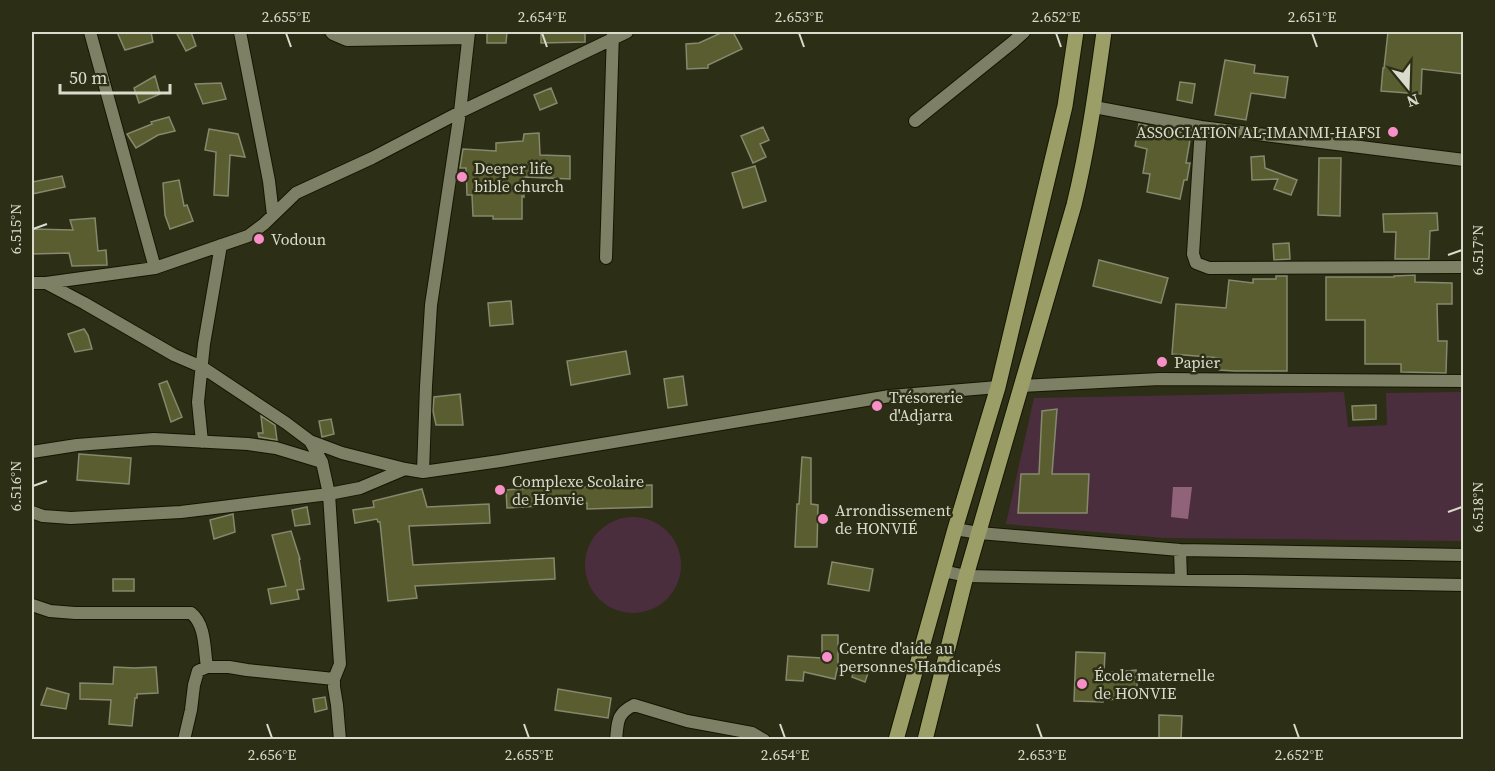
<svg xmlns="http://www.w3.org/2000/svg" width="1495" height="771" font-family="'Source Serif 4',serif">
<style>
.green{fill:#4b2e3d}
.water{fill:#90637a}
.building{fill:#5a5d2f;stroke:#86896d;stroke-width:1.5}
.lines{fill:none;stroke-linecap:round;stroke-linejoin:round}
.street-casing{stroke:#151601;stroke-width:14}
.primary-casing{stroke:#151601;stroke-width:17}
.street{stroke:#7e8065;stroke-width:12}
.primary{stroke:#9b9f67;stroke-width:15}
.ticks{fill:none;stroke:#d9dbcc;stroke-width:2}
.poi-dot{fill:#f98fc9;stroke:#2d2e16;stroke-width:2}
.labels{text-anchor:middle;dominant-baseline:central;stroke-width:5;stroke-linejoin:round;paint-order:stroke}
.poi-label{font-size:16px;fill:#d9dbcc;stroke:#2d2e16;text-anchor:start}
.neatline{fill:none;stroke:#d9dbcc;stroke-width:2}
.ticks-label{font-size:15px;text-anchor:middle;fill:#d9dbcc}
</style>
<rect width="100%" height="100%" fill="#2d2e16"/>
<path class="green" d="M 1344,392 L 1348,427 L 1387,425 L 1386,393 L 1463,392 L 1463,541 L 1164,538 L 1006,524 L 1034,398 Z
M585 565a48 48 0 1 1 96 0a48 48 0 1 1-96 0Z"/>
<path class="water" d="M 1173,487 L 1192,487 L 1188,519 L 1171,517 Z"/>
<path class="building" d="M 117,32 L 151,32 L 153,42 L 125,50 Z
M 176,32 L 191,32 L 196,46 L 186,51 Z
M 487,32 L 507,32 L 506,43 L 487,43 Z
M 541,32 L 585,32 L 585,42 L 541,43 Z
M 723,32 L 733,32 L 742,49 L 708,65 L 708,68 L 687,69 L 686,44 L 699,43 Z
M 1388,32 L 1464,32 L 1464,74 L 1422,69 L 1421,94 L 1381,91 L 1383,68 L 1384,68 Z
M 1225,60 L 1255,65 L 1254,73 L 1288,77 L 1285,98 L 1251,93 L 1246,120 L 1215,115 Z
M 155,76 L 160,94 L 139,103 L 134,88 Z
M 1180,82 L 1195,84 L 1192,103 L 1177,100 Z
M 221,83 L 226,99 L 203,104 L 195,84 Z
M 551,88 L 557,103 L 540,110 L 534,95 Z
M 169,117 L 175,131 L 158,135 L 136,148 L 127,134 L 152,124 L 151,122 Z
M 1139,124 L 1191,134 L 1186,163 L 1190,163 L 1187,180 L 1184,180 L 1180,199 L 1147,192 L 1150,174 L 1143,173 L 1147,149 L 1135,146 Z
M 763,127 L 769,140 L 760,144 L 766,157 L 753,163 L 741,136 Z
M 209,129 L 238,134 L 245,157 L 230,155 L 228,196 L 214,195 L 216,152 L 205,150 Z
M 539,133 L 540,155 L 570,156 L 570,179 L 524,177 L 524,197 L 522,196 L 522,219 L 493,219 L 493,216 L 473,216 L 472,195 L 467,195 L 466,168 L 460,168 L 463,149 L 496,151 L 496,143 L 523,141 L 524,134 Z
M 1264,156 L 1265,168 L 1297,180 L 1291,195 L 1274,189 L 1278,179 L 1252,180 L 1251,157 Z
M 1319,158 L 1341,158 L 1340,216 L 1318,215 Z
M 755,166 L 766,201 L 743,208 L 732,173 Z
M 62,176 L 65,187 L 32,194 L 32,182 Z
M 179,180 L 184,206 L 187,205 L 193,221 L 170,229 L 165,215 L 163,183 Z
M 1437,213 L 1438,230 L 1430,231 L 1429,259 L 1395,259 L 1396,232 L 1384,232 L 1383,214 Z
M 95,218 L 98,251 L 106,250 L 107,265 L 72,266 L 69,253 L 32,254 L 32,229 L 73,230 L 70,220 Z
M 1289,243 L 1290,259 L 1274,260 L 1273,244 Z
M 1099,260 L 1168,278 L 1161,303 L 1093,286 Z
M 1415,275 L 1415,282 L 1452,283 L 1452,304 L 1437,304 L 1438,341 L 1447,341 L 1446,373 L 1401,372 L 1401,364 L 1365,364 L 1365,320 L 1326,320 L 1326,277 L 1394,277 L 1394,276 Z
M 1276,276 L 1287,276 L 1287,371 L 1235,371 L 1219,370 L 1220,358 L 1172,354 L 1176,304 L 1226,308 L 1229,280 L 1253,283 L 1253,279 L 1276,279 Z
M 511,301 L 513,324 L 490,326 L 488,303 Z
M 84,329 L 88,335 L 92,349 L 75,352 L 68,334 Z
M 626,351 L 630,374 L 571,385 L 567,361 Z
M 683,376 L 687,405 L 668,408 L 664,379 Z
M 167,381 L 182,417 L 171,422 L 159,384 Z
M 460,394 L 463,425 L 436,425 L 433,411 L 434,397 Z
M 1376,405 L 1376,419 L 1353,420 L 1352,406 Z
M 1057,409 L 1052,474 L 1089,474 L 1087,513 L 1018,513 L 1021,474 L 1039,474 L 1042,411 Z
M 261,416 L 275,425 L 277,440 L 259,437 L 258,433 L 263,433 Z
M 331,419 L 334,434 L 322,437 L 319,421 Z
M 79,454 L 131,458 L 129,484 L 77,480 Z
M 802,457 L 811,458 L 811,504 L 818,505 L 817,547 L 795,547 L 797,504 L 799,504 Z
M 573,485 L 573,487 L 652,485 L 652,507 L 587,509 L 587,503 L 507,508 L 506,490 Z
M 422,489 L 427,507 L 489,504 L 490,523 L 409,526 L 413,565 L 554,558 L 555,579 L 415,586 L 417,598 L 388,601 L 380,522 L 378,522 L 377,519 L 355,523 L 353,510 L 374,507 L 373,501 Z
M 307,507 L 310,524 L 295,526 L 292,510 Z
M 233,514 L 235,532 L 214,539 L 210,520 Z
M 291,531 L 300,559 L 299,559 L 304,589 L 297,590 L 299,599 L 271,604 L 268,589 L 286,586 L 272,535 Z
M 832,562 L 873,569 L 869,591 L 828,584 Z
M 113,579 L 134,579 L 134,591 L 113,591 Z
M 822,635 L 838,635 L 838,665 L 835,679 L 804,672 L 803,681 L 786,680 L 788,656 L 822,658 Z
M 1076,652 L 1105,653 L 1104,673 L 1136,670 L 1138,698 L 1103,700 L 1103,702 L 1074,701 Z
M 856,665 L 869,670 L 865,682 L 852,677 Z
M 114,667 L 134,668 L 156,667 L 158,693 L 137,694 L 137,698 L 135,698 L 132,726 L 109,724 L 111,700 L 80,699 L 80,683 L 113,684 Z
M 47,688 L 69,694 L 66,709 L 41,705 Z
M 558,689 L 611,698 L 608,718 L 555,710 Z
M 325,697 L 327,709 L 315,712 L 313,699 Z
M 1159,715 L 1182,716 L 1181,740 L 1159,740 Z"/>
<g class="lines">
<g class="street-casing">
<path id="street" d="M 90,32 L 155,268
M 240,32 L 269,181 L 273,215
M 331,32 L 333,34 L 347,40 L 468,38
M 1094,107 L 1201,127 L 1464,160
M 915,121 L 1013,42 L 1024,32
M 1201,127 L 1193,254 L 1196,263 L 1209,268 L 1464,267
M 606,258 L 613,32
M 32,283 L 46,283 L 155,268 L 248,236 L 264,224 L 296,193 L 372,158 L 460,112 L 627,32
M 46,283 L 84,303 L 174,355 L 202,367 L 286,423 L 310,441 L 342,453 L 405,469 L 423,472 L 500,461 L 890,396 L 998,387
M 1021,386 L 1160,379 L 1464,381
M 310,441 L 322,462 L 329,494 L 340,664 L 334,679 L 334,687 L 337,705 L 340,740
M 202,442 L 198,402 L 204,344 L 221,245
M 32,452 L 77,445 L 154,439 L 248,444 L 276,448 L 322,462
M 423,472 L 426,386 L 431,305 L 460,112 L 469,32
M 32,512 L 43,516 L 71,518 L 181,512 L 329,494 L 360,488 L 405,469
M 955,529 L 979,533 L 1180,550 L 1464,555
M 1180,550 L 1181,580
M 943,571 L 966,576 L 1464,585
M 32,605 L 50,611 L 75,613 L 191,613 C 206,625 204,649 207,667 L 229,667 L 247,670 L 334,679
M 184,740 L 191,710 L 194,685 L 198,671 L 207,667
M 616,740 C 618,722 616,714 634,705 L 687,721 L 752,733 L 764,740"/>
</g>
<g class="primary-casing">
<path id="primary" d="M 896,740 L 955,529 L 998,387 L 1065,106 L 1076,32
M 925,740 L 966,576 L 1074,205 C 1088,148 1096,90 1104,32"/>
</g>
<use href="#street" class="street"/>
<use href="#primary" class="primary"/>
</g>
<path class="ticks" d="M 286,33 L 291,47M 542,33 L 547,47M 799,33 L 804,47M 1056,33 L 1061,47M 1312,33 L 1317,47M 33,229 L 47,224M 1448,255 L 1462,250M 33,486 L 47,481M 1448,512 L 1462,507M 267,724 L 272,738M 524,724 L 529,738M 780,724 L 785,738M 1037,724 L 1042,738M 1294,724 L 1299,738"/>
<g class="poi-dot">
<circle cx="1393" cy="132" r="6"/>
<circle cx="462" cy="177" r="6"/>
<circle cx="259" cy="239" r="6"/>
<circle cx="1162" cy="362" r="6"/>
<circle cx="877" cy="406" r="6"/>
<circle cx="500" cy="490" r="6"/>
<circle cx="823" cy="519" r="6"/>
<circle cx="827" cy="657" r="6"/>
<circle cx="1082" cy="684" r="6"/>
</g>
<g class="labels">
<g class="poi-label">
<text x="1381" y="132" text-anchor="end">ASSOCIATION AL-IMANMI-HAFSI</text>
<text x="474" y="168">Deeper life<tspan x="474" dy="18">bible church</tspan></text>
<text x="271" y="239">Vodoun</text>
<text x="1174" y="362">Papier</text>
<text x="889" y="397">Trésorerie<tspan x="889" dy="18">d'Adjarra</tspan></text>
<text x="512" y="481">Complexe Scolaire<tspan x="512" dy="18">de Honvie</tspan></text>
<text x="835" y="510">Arrondissement<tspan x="835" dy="18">de HONVIÉ</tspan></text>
<text x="839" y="648">Centre d'aide au<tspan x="839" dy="18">personnes Handicapés</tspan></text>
<text x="1094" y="675">École maternelle<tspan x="1094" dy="18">de HONVIE</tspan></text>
</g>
</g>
<rect width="1495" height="771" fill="none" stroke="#2d2e16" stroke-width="66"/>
<g transform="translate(1408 87) rotate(161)" stroke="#2d2e16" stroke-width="4.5" paint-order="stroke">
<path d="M0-4.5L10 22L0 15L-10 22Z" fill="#d9dbcc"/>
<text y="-9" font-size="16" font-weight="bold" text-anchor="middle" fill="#d9dbcc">N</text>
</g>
<path d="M60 84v9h110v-9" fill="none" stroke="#d9dbcc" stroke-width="3"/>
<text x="69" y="84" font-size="18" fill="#d9dbcc" stroke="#2d2e16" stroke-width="4.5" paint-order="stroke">50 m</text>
<rect x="33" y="33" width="1429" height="705" class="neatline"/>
<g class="ticks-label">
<text x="286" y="22">2.655°E</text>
<text x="542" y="22">2.654°E</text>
<text x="799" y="22">2.653°E</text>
<text x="1056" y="22">2.652°E</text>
<text x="1312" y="22">2.651°E</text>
<text transform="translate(16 229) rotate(-90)" y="5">6.515°N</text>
<text transform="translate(1478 250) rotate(-90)" y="5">6.517°N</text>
<text transform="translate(16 486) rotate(-90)" y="5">6.516°N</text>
<text transform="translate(1478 507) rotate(-90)" y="5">6.518°N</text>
<text x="272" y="760">2.656°E</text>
<text x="529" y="760">2.655°E</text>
<text x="785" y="760">2.654°E</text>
<text x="1042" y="760">2.653°E</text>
<text x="1299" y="760">2.652°E</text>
</g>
</svg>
